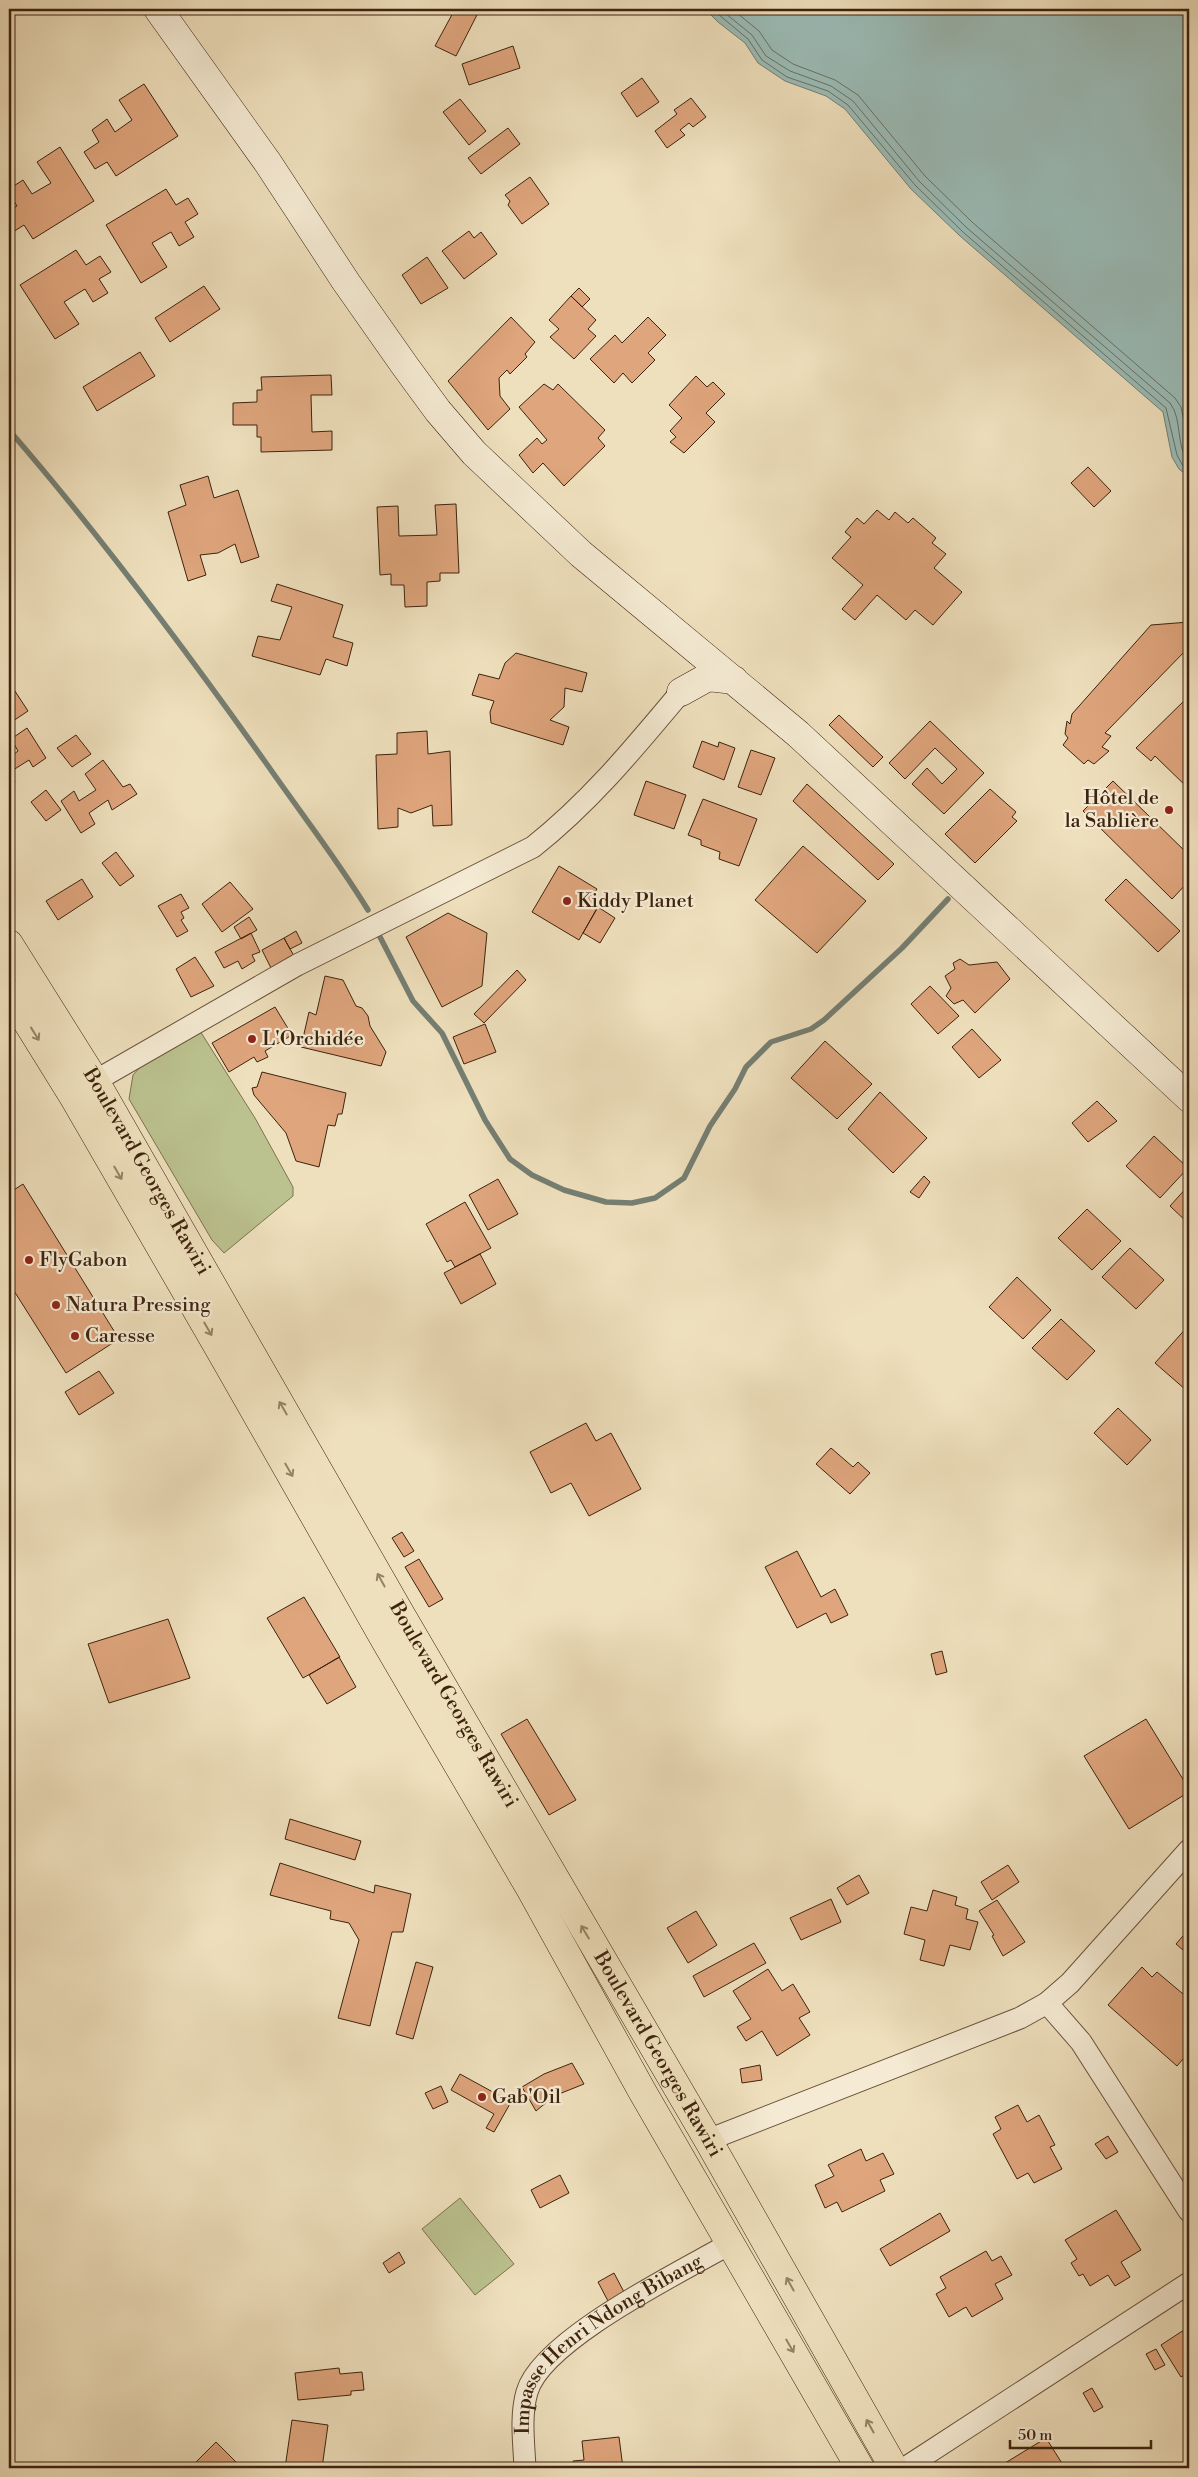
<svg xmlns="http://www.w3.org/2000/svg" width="1198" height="2477" font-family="'Libre Bodoni',serif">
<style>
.green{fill:#bbc28f;stroke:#7c724e}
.water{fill:#9bbcb7;stroke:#757f73}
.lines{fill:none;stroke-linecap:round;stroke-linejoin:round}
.shore{stroke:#6c7062;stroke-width:1}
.stream{stroke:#757f73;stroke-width:5.5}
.building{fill:#dfa57d;stroke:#3d230e}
.minor-casing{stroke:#6a523a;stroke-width:23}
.secondary-casing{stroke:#3d230e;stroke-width:29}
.primary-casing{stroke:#3d230e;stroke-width:29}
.minor{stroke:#f5ebd4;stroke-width:21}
.secondary{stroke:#f5ebd4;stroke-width:28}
.primary{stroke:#efe0bd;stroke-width:28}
.oneway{stroke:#968266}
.poi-dot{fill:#8f2418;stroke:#f5ebd4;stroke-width:2}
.labels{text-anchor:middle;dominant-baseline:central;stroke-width:4.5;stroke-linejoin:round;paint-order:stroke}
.poi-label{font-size:20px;fill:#3d230e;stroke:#f5ebd4;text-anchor:start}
.street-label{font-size:20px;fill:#3d230e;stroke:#f5ebd4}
</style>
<rect width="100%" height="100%" fill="#efe0bd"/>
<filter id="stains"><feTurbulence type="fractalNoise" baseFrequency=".004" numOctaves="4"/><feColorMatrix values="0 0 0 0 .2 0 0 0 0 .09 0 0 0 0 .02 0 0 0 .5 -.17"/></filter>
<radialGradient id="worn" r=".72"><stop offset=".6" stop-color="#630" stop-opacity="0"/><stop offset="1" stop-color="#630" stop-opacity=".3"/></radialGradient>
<path class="green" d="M 200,1031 L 255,1118 L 293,1187 L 293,1196 L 224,1253 L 212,1240 L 129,1099 L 133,1075 L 141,1066 Z
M 460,2198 L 514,2264 L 475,2295 L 422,2229 Z"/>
<path class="water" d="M 705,9 L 1189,9 L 1189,477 L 1179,469 L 1172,457 L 1163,412 L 960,236 L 911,189 L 845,109 L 826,96 L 785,81 L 758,63 L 745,43 L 718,22 Z"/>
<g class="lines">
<path class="shore" d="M 712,9 L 748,39 L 762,60 L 787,77 L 828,91 L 848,105 L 915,185 L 963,232 L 1166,408 L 1177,455 L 1183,466 L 1189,470
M 720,9 L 752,35 L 766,56 L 790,71 L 831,86 L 853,101 L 919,181 L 967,228 L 1170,403 C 1183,420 1175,446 1189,463
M 732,9 L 759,31 L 772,50 L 793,64 L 835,80 L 858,95 L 925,176 L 972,222 L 1175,398 L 1181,407 L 1189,447"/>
<path class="stream" d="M 9,430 C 101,536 185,649 266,763 C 300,812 337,859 368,910
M 379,935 L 413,1001 L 442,1033 L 485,1120 L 510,1159 L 532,1175 L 564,1190 L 606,1202 L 632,1203 L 655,1198 L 684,1178 L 710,1126 L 735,1089 L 746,1067 L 771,1042 L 811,1029 L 824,1020 L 902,948 L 948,899"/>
</g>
<path class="building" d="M 455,9 L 480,9 L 456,56 L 435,46 Z
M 513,46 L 520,68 L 469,85 L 462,64 Z
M 642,78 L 659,102 L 637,117 L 621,93 Z
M 144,84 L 178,136 L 116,176 L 107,162 L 95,169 L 84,152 L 99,142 L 92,130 L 107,119 L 115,132 L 132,120 L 119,100 Z
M 691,98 L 706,117 L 693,127 L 689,123 L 680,130 L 685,135 L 667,148 L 655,131 L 677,114 L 674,110 Z
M 460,99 L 486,131 L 469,145 L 443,112 Z
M 508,128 L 520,144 L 481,174 L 468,158 Z
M 60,147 L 94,201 L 33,239 L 24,225 L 13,232 L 9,226 L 9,210 L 17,206 L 9,193 L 9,189 L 23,180 L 32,194 L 51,183 L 37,162 Z
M 530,177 L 549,204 L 522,224 L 508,205 L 510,201 L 505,195 Z
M 166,189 L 176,205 L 188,198 L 198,214 L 185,222 L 194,237 L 179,246 L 171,232 L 152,243 L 167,267 L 141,283 L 106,225 Z
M 469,231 L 474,238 L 481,232 L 497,254 L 464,279 L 442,251 Z
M 76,250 L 86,265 L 100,256 L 111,272 L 99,279 L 108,293 L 93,302 L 85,289 L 64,302 L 79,324 L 55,339 L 20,285 Z
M 427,257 L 448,288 L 421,304 L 402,275 Z
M 204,286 L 220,309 L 170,342 L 155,318 Z
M 579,288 L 590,299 L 582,307 L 571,296 Z
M 571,296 L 596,320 L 588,329 L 596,336 L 574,359 L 550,337 L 559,329 L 549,320 Z
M 511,317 L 535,342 L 525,354 L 527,357 L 510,374 L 507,370 L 499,378 L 500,396 L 510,409 L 488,430 L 448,381 Z
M 648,317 L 666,335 L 648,353 L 655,360 L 632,383 L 623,373 L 614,383 L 590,359 L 615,335 L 622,343 Z
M 140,352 L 155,376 L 97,411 L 83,387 Z
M 331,375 L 332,395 L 311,395 L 312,432 L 332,431 L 332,450 L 261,452 L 261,437 L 257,437 L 257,425 L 233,425 L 233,403 L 257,402 L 257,390 L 262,390 L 261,377 Z
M 696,376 L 707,387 L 713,382 L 725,394 L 706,413 L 715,422 L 684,453 L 670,442 L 676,437 L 670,431 L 682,418 L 669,405 Z
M 544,384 L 553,390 L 558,384 L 605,430 L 598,438 L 605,446 L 564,486 L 543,463 L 533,473 L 519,455 L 537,438 L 542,444 L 547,440 L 519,407 Z
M 1088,467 L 1111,491 L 1094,507 L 1071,483 Z
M 208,476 L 214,498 L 238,490 L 259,557 L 241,563 L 235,544 L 218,553 L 200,555 L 206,575 L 188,581 L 168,512 L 186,505 L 180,485 Z
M 456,504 L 459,573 L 440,573 L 440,581 L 427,582 L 427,606 L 405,607 L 404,585 L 391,585 L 391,574 L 380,575 L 377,507 L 398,506 L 399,536 L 437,535 L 435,505 Z
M 877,510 L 889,520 L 895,512 L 908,523 L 913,518 L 936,538 L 932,543 L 946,554 L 934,568 L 962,592 L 933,625 L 915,610 L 906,620 L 877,595 L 855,620 L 842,609 L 863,585 L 832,558 L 851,537 L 845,532 L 857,518 L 864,524 Z
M 1188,581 L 1189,581 L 1189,604 L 1188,604 Z
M 277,584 L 343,605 L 333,637 L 353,643 L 347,666 L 326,659 L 320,675 L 252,656 L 258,636 L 280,640 L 292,607 L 271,601 Z
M 1189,622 L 1189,647 L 1105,733 L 1111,736 L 1102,747 L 1109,751 L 1094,764 L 1088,760 L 1084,764 L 1063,745 L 1068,738 L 1065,734 L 1067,721 L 1070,724 L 1072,714 L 1151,625 Z
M 516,653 L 587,673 L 582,692 L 565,688 L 564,707 L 550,720 L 569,727 L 563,745 L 491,723 L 490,712 L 494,701 L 472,695 L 479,674 L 499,679 L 505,663 Z
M 9,682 L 28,711 L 13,721 L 9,713 Z
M 1189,696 L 1189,789 L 1155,756 L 1151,761 L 1136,748 Z
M 839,715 L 883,757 L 873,767 L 829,725 Z
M 930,721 L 984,773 L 944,814 L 912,784 L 927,768 L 942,784 L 957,769 L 935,748 L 905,779 L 889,763 Z
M 27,728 L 46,758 L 33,767 L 29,760 L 10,772 L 15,782 L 9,786 L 9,758 L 18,751 L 11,739 Z
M 427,731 L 428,754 L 450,751 L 452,825 L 433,826 L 432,805 L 411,813 L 398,808 L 398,827 L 378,829 L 376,755 L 397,754 L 397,733 Z
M 76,735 L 91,754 L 72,767 L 57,748 Z
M 702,741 L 718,747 L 719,742 L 735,748 L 724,780 L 693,767 Z
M 751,750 L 775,758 L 761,795 L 738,787 Z
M 103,760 L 123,787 L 130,784 L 137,794 L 112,810 L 108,800 L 89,813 L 95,824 L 81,833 L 61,801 L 74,791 L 79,801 L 96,790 L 85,774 Z
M 646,781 L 686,795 L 674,829 L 634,815 Z
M 1113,781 L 1189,855 L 1189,881 L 1172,899 L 1083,811 Z
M 807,784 L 894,864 L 878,880 L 793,801 Z
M 990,789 L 1016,812 L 1012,817 L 1017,821 L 975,863 L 945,834 Z
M 46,790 L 61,810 L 46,821 L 31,802 Z
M 703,799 L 757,819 L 739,866 L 719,859 L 720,852 L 701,845 L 701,840 L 688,835 Z
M 803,846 L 866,901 L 817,953 L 755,900 Z
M 116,852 L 134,876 L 120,886 L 102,863 Z
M 559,866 L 597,889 L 591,898 L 600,903 L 579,940 L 532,912 Z
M 82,879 L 93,897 L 58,920 L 46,901 Z
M 1126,879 L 1180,931 L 1158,952 L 1105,900 Z
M 230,882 L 253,909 L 222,932 L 202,904 Z
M 181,894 L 189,908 L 181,912 L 184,918 L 181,920 L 188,931 L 177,937 L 158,906 Z
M 598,907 L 615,918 L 600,943 L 583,933 Z
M 448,913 L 487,933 L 482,986 L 442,1007 L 406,937 Z
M 249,917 L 257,930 L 241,939 L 234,927 Z
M 296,931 L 302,943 L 290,949 L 284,938 Z
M 251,933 L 260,952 L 252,955 L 255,961 L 242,969 L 238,961 L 224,968 L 215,952 Z
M 284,938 L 294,956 L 271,968 L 262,950 Z
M 195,957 L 214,986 L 191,997 L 176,969 Z
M 960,959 L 969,965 L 997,962 L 1010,979 L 975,1013 L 963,1000 L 954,1004 L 946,996 L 951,988 L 945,976 L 955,969 L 953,963 Z
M 517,970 L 526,980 L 484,1023 L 474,1014 Z
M 325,976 L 343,980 L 356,1006 L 362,1008 L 368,1016 L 370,1026 L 386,1052 L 381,1066 L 301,1047 L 309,1012 L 316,1015 Z
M 930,986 L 959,1016 L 938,1034 L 911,1004 Z
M 275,1007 L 292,1035 L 265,1051 L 268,1057 L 257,1062 L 254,1057 L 229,1072 L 212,1043 Z
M 485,1024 L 496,1052 L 464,1064 L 453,1037 Z
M 972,1029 L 1001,1060 L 979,1078 L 952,1047 Z
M 825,1041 L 872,1084 L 837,1119 L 791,1078 Z
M 262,1072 L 346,1093 L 342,1114 L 338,1114 L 335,1126 L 328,1125 L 319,1167 L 296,1161 L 286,1133 L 254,1095 L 252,1088 L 257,1087 Z
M 880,1092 L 927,1138 L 893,1173 L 848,1129 Z
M 1097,1101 L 1117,1121 L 1088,1142 L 1072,1123 Z
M 1154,1136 L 1188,1168 L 1160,1198 L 1126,1166 Z
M 924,1176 L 930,1182 L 919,1198 L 910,1192 Z
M 498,1179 L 518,1214 L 488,1230 L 469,1195 Z
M 23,1184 L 119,1339 L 66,1373 L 9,1283 L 9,1193 Z
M 1189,1185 L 1189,1224 L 1170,1206 Z
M 465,1202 L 491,1248 L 455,1267 L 451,1260 L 447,1262 L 426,1224 Z
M 1087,1209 L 1121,1241 L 1092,1270 L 1058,1238 Z
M 1130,1248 L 1164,1280 L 1136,1309 L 1102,1277 Z
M 480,1254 L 496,1284 L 461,1304 L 444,1273 Z
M 1017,1277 L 1051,1310 L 1023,1339 L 989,1307 Z
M 1061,1319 L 1095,1351 L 1067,1380 L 1032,1348 Z
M 1189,1325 L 1189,1387 L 1186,1390 L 1155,1363 Z
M 99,1371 L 114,1393 L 79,1415 L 65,1392 Z
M 1118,1408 L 1151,1440 L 1127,1465 L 1094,1433 Z
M 586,1423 L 596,1441 L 611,1433 L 641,1489 L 589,1516 L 571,1483 L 551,1493 L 530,1452 Z
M 1189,1438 L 1189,1457 L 1186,1454 L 1184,1442 Z
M 831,1448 L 853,1467 L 858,1462 L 870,1473 L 850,1494 L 816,1464 Z
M 402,1532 L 414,1551 L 404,1557 L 392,1538 Z
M 797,1551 L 821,1597 L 835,1589 L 848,1615 L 831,1623 L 826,1613 L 797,1628 L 765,1567 Z
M 419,1559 L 443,1599 L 429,1607 L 405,1567 Z
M 304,1597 L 340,1657 L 303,1678 L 267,1618 Z
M 168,1619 L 190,1678 L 109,1703 L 88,1644 Z
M 942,1651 L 947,1672 L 936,1675 L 931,1654 Z
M 339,1657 L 356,1687 L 327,1704 L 309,1675 Z
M 527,1719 L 576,1800 L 549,1815 L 501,1734 Z
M 1146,1719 L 1189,1789 L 1189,1792 L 1129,1829 L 1084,1756 Z
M 290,1819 L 361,1841 L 355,1860 L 285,1839 Z
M 280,1863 L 374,1893 L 375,1885 L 411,1894 L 403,1932 L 392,1932 L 370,2026 L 338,2018 L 359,1940 L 349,1923 L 330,1919 L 331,1911 L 270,1895 Z
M 1008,1865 L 1019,1882 L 992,1900 L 981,1882 Z
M 859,1875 L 869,1893 L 847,1905 L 837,1888 Z
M 933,1890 L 957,1897 L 955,1905 L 968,1909 L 966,1919 L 978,1922 L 970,1950 L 950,1945 L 944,1966 L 920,1960 L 925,1940 L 904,1934 L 911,1907 L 927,1911 Z
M 831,1899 L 841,1922 L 801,1940 L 790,1918 Z
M 997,1900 L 1025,1942 L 1003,1956 L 992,1936 L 994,1935 L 979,1911 Z
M 696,1911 L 717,1945 L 688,1963 L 667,1928 Z
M 1189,1929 L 1189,1955 L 1176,1944 Z
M 754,1943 L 766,1963 L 704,1997 L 693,1976 Z
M 416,1962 L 433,1967 L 413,2039 L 396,2034 Z
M 1142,1967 L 1152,1977 L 1157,1972 L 1189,1999 L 1189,2052 L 1177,2066 L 1108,2005 Z
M 768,1969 L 782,1991 L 793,1984 L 810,2012 L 799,2018 L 810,2035 L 777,2056 L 762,2031 L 746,2041 L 737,2027 L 751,2019 L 733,1991 Z
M 572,2063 L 584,2084 L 554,2096 L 536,2111 L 522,2087 L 544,2074 Z
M 760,2065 L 762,2080 L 742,2083 L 740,2069 Z
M 460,2074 L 511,2102 L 494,2132 L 486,2128 L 494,2114 L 451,2090 Z
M 441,2086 L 448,2102 L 433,2109 L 425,2093 Z
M 1018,2105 L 1027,2122 L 1039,2115 L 1055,2145 L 1050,2147 L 1062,2169 L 1034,2183 L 1028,2173 L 1017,2179 L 993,2134 L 1001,2129 L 995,2117 Z
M 1108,2136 L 1118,2152 L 1106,2159 L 1095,2144 Z
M 861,2149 L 866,2161 L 883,2153 L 894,2174 L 880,2180 L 885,2191 L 842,2212 L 837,2202 L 825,2208 L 815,2185 L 834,2176 L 828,2165 Z
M 560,2175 L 569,2193 L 540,2208 L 531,2190 Z
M 1116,2210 L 1141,2250 L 1121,2262 L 1130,2277 L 1115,2286 L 1108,2275 L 1090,2286 L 1083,2274 L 1079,2276 L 1071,2263 L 1077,2259 L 1065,2240 Z
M 940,2213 L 950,2231 L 890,2266 L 880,2249 Z
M 986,2251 L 992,2261 L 1001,2256 L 1012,2275 L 995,2284 L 1003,2299 L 972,2317 L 966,2307 L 949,2317 L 936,2294 L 946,2288 L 940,2277 Z
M 399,2252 L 405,2263 L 389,2273 L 383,2263 Z
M 614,2273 L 624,2292 L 608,2301 L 598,2282 Z
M 1184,2330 L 1186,2333 L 1189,2331 L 1189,2372 L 1181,2377 L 1161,2345 Z
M 1156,2349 L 1165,2365 L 1155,2370 L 1146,2354 Z
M 339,2368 L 340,2374 L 362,2372 L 364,2390 L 351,2391 L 351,2395 L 298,2400 L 295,2373 Z
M 1092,2388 L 1103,2407 L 1094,2412 L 1083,2393 Z
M 292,2420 L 328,2425 L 322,2468 L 285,2468 Z
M 619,2437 L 623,2468 L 573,2468 L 573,2461 L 584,2460 L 582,2441 Z
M 1046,2438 L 1065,2468 L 997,2468 Z
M 216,2442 L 242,2468 L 241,2468 L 191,2467 Z"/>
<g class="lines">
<g class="minor-casing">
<g id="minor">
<path d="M 95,1081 L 297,965 L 533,847 C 590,802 635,747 681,692"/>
<path d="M 1047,2003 L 1081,2042 L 1189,2211"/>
<path d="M 708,2140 L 1020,2018 L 1047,2003 L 1070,1983 L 1189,1850"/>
<path id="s1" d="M 525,2468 C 524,2444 520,2416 527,2392 C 542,2339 683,2271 731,2243"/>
<path d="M 905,2468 L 1189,2283"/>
</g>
</g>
<g class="secondary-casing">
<path id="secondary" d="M 158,9 L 268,163 L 346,282 L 405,366 L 438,411 L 474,453 L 581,554 L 798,734 L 1189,1098
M 681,692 L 708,677 L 734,680"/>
</g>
<g class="primary-casing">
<g id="primary">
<path id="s2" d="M 9,944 L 95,1081 L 400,1613 L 708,2140 L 894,2468"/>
<path d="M 9,993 L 73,1096 L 221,1352 L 386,1642 L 531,1890 L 642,2091 L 860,2468"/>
</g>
</g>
<use href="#minor" class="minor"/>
<use href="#secondary" class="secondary"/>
<use href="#primary" class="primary"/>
</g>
<defs><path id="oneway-shaft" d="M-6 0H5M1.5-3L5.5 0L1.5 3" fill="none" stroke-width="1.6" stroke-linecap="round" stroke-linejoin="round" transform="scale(1.25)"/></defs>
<g class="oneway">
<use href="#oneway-shaft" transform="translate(35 1034) rotate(58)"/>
<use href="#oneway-shaft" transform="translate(118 1173) rotate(60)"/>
<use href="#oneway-shaft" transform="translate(208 1329) rotate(60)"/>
<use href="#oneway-shaft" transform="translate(283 1408) rotate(-120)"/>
<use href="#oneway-shaft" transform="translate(289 1470) rotate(60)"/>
<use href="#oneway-shaft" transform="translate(381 1580) rotate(-119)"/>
<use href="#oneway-shaft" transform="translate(585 1932) rotate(-121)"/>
<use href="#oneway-shaft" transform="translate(790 2284) rotate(-119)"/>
<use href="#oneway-shaft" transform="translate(790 2346) rotate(60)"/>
<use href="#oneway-shaft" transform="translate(870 2426) rotate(-119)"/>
</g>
<g class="poi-dot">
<circle cx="1169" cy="810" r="5"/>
<circle cx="567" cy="901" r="5"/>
<circle cx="252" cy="1039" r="5"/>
<circle cx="29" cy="1260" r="5"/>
<circle cx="56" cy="1305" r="5"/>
<circle cx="75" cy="1336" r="5"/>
<circle cx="482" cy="2097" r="5"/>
</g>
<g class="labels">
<g class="poi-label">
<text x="1159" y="798" text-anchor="end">Hôtel de<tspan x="1159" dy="23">la Sablière</tspan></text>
<text x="577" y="901">Kiddy Planet</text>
<text x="262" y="1039">L'Orchidée</text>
<text x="39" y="1260">FlyGabon</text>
<text x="66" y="1305">Natura Pressing</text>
<text x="85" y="1336">Caresse</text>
<text x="492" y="2097">Gab'Oil</text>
</g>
<g class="street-label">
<text stroke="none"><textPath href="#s2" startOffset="266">Boulevard Georges Rawiri</textPath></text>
<text stroke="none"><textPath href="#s2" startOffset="881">Boulevard Georges Rawiri</textPath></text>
<text stroke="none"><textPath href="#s2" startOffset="1286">Boulevard Georges Rawiri</textPath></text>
<text stroke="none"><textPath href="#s1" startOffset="166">Impasse Henri Ndong Bibang</textPath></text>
</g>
</g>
<rect width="1198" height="2477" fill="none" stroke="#efe0bd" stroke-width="30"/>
<rect x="10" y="10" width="1178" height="2457" fill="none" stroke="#3d230e" stroke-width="2.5"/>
<rect x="15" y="15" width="1168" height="2447" fill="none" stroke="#3d230e"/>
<path d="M1010 2440v8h141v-8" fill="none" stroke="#3d230e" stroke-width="2.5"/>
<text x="1018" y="2440" font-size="15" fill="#3d230e" stroke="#f5ebd4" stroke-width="4" paint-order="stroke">50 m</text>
<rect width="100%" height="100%" filter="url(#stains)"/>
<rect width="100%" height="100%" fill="url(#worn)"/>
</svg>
